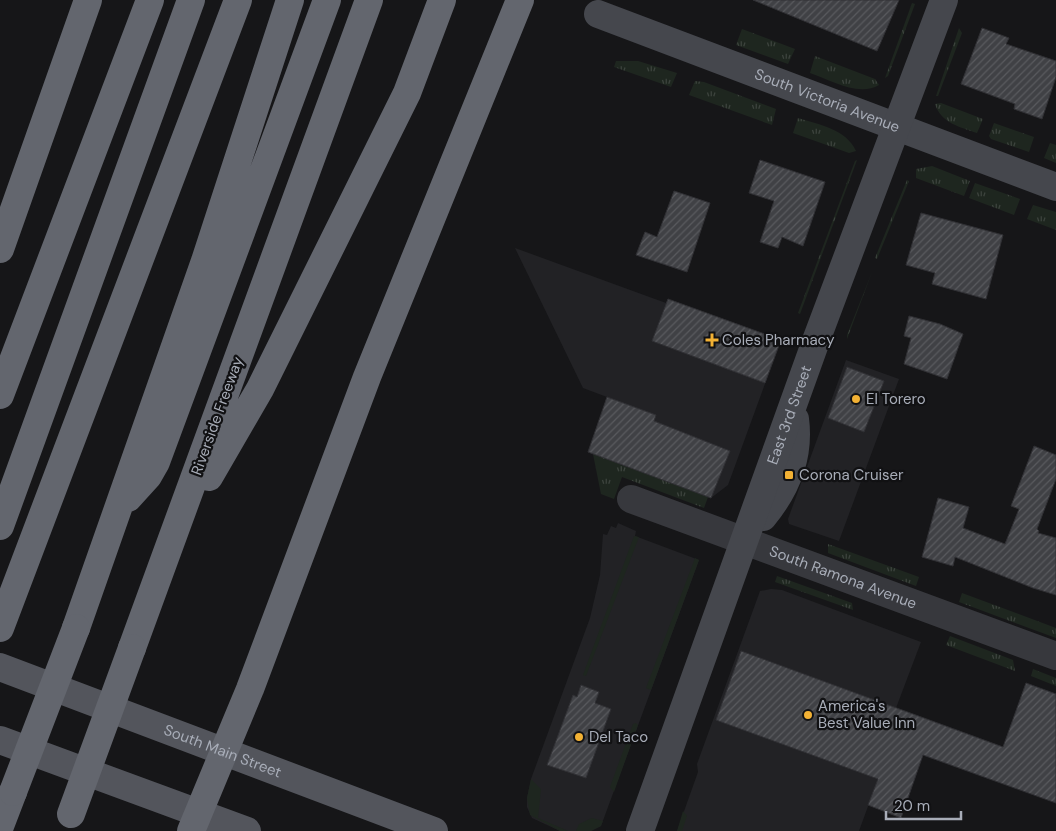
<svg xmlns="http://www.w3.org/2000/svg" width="1056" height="831" font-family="'DM Sans',sans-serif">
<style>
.built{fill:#222225}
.grass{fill:url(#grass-tufts)}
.green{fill:#1e261f}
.building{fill:url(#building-hatch);stroke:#303034}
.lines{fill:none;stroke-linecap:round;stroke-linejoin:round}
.street{stroke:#37383d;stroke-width:28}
.secondary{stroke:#45474d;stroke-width:28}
.primary{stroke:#53555c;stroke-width:28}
.highway{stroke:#63666e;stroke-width:28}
.highway-bridge{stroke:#63666e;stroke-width:28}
.poi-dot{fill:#f2b134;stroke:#111113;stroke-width:2}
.labels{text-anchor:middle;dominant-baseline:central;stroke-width:4.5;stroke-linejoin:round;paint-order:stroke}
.street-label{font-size:15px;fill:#a8adb8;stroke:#111113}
.poi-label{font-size:15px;fill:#a8adb8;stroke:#111113;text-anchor:start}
</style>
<defs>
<pattern id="grass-tufts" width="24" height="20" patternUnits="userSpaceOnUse" patternTransform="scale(1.25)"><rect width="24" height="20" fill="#1e261f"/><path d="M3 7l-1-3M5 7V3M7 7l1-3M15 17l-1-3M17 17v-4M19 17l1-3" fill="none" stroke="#3c433d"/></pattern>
<pattern id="building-hatch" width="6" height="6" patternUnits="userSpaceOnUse" patternTransform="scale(1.25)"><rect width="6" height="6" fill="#404145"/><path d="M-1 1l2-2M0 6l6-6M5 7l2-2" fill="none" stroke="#595a5e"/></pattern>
</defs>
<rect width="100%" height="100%" fill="#161618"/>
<path class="built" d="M 515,248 L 666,303 L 668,299 L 781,340 L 728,485 L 711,498 L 588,452 L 607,397 L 583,388 Z
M 846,360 L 899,379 L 839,541 L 789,524 L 788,519 Z
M 618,523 L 636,531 L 635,536 L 699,560 L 601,826 L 591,831 L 560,831 L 532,818 L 527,807 L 527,798 L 531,779 L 590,618 L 600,575 L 603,534 L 607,535 L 611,526 L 616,528 Z
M 771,589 L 782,590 L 921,642 L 896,708 L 899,710 L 874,778 L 878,779 L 859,831 L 677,831 L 698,772 L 697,764 L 760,591 Z"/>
<path class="grass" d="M 912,3 L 915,4 L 888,76 L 885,78 Z
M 959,28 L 962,33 L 938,96 L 936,96 Z
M 742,29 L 795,49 L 788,64 L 736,45 Z
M 815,56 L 875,79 L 879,85 C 858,97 831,80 810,73 Z
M 616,61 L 638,61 L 677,73 L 671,87 L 614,67 Z
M 695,81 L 704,82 L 776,109 L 772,125 L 689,95 Z
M 941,103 L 983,119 L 977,133 C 960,127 941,123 935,104 Z
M 798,118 C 820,125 846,129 856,151 L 849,153 L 793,133 Z
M 994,123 L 1034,137 L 1029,152 L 991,139 L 989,136 Z
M 1050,143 L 1056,145 L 1056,163 L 1044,158 Z
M 857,160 L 800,314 L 798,313 L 855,161 Z
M 932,166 L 970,181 L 964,196 L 916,178 L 916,169 Z
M 907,180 L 909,181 L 877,259 L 875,258 Z
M 975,183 L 1020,199 L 1014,215 L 969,198 Z
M 1033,205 L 1056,212 L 1056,230 L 1027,219 Z
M 872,272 L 847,339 L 847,335 Z
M 593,454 L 708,497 L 704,508 L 622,477 L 614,499 L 601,494 Z
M 828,544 L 919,577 L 916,586 L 828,553 Z
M 777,576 L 852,603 L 853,610 L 775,582 Z
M 962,593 L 1056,628 L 1056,638 L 959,602 Z
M 950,636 L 1013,660 L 1015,671 L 946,645 Z
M 1033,669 L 1056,678 L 1056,686 L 1031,676 Z"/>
<path class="green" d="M 634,536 L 639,537 L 586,676 L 583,675 Z
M 695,558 L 699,560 L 651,690 L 646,688 Z
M 636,723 L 638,725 L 614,792 L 610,787 L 633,724 Z
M 531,779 L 541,789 L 538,818 L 568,831 L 560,831 L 530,815 L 527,798 Z
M 683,811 L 687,816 L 682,831 L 677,831 Z
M 592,818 L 603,821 L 601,826 L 591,831 L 576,831 L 579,824 Z"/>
<path class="building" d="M 753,0 L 899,0 L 877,51 Z
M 982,28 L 1009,38 L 1006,44 L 1056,61 L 1056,77 L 1042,119 L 1014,109 L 1015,104 L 961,84 Z
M 760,160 L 825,182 L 803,246 L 782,237 L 778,248 L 760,242 L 774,201 L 749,193 Z
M 674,191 L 710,203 L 687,272 L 636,255 L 645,232 L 657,237 Z
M 921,213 L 1003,235 L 986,299 L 932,284 L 935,273 L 906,265 Z
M 668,299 L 781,340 L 765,383 L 652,341 Z
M 909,316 L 940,324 L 963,334 L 947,379 L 904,364 L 911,338 L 904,336 Z
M 847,367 L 884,381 L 864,432 L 828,418 Z
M 607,397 L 656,415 L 654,421 L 730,451 L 711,498 L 588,452 Z
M 1034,446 L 1056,455 L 1056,479 L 1037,529 L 1039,531 L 1038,533 L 1056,538 L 1056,595 L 1033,588 L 955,557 L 953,566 L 922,557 L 938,498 L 969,507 L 963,528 L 1005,544 L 1019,509 L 1011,506 Z
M 741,651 L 1003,747 L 1026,683 L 1056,694 L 1056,803 L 923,755 L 901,818 L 868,805 L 878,779 L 716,720 Z
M 581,685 L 599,692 L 595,703 L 611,709 L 586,778 L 547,765 L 573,695 L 577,697 Z"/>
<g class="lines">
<path class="street" id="s1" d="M 631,499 L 1056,656"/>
<g class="secondary">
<path id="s2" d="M 598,14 L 1056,187"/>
<path d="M 763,517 C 787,488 800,457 795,419"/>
<path id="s3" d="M 640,831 L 817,338 L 944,0"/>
</g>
<g class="primary">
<path id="s4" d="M 0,667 L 434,831"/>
<path d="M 0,740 L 247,831"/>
</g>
<path class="highway" d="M 0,249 L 88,0
M 0,395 L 150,0
M 209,477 L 260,389 L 407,93 L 442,0
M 128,498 L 148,476 L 156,462 L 327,0
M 0,526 L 191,0
M 0,628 L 238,0
M 76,628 L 205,261 L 290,0
M 132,648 L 369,0
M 0,826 L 13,792
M 191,831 L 250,689 L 367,377 L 520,0"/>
<path class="highway-bridge" d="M 13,792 L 76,628
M 71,814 L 132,648"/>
</g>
<g class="poi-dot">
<path d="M709.5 332.5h5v5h5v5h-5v5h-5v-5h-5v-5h5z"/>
<circle cx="856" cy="399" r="5"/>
<rect x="784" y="470" width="10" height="10" rx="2.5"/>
<circle cx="808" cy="715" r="5"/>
<circle cx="579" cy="737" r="5"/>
</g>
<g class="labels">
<g class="street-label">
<text stroke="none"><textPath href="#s2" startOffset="245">South Victoria Avenue</textPath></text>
<text stroke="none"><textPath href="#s3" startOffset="442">East 3rd Street</textPath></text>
<text transform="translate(217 416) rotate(-70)">Riverside Freeway</text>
<text stroke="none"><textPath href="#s1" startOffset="226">South Ramona Avenue</textPath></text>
<text stroke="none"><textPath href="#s4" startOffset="238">South Main Street</textPath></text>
</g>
<g class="poi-label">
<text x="722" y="340">Coles Pharmacy</text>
<text x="866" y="399">El Torero</text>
<text x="799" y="475">Corona Cruiser</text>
<text x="818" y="706">America's<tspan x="818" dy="17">Best Value Inn</tspan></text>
<text x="589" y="737">Del Taco</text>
</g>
</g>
<path d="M886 811v8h75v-8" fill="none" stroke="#a8adb8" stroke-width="2.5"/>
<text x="894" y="811" font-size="15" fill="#a8adb8" stroke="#111113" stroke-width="4" paint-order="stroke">20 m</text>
</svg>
